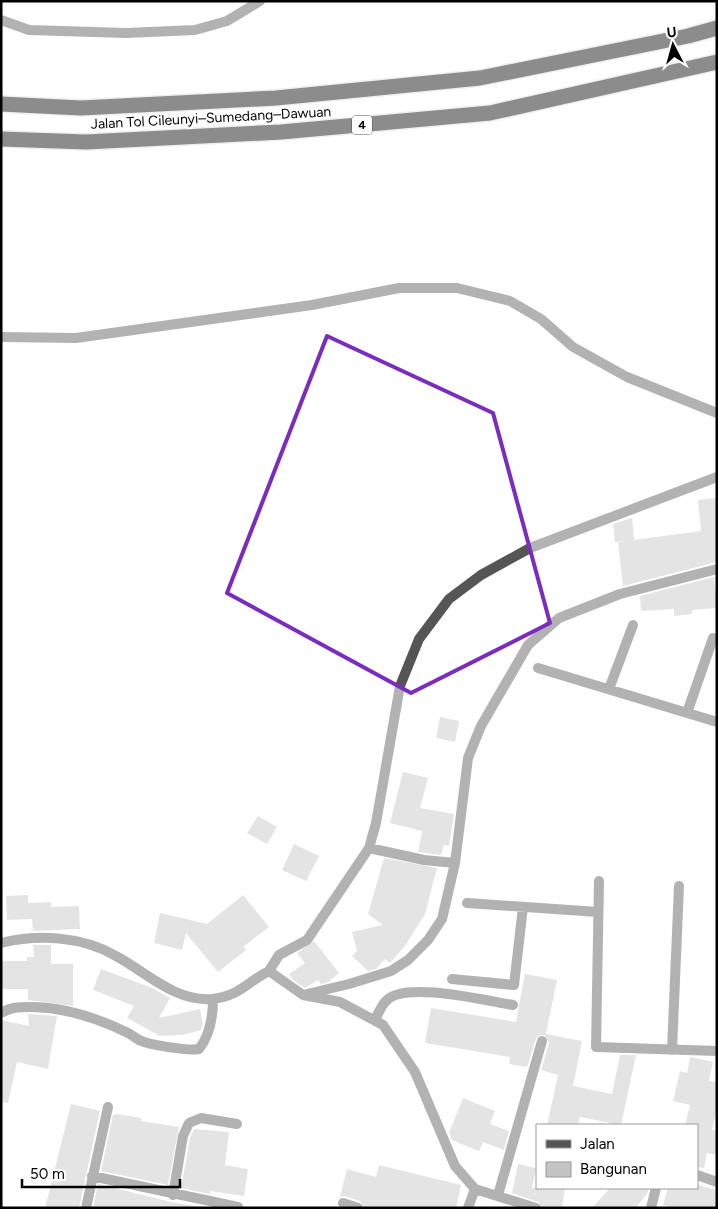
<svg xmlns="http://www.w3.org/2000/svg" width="718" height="1209" font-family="Figtree,sans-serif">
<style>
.building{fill:#c4c4c4}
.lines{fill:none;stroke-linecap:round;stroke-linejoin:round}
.motorway-casing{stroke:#dbdbdb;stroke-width:18}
.minor{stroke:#555;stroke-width:10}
.motorway{stroke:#000;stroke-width:15}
.marked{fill:none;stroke:#7b2cbf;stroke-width:4;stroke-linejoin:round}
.labels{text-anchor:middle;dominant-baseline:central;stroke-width:5;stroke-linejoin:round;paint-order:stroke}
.shield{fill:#fff;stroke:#4c4c4c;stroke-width:1}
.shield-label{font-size:12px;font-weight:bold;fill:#000}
.street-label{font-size:14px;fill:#000;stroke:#fff}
</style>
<rect width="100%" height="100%" fill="#fff"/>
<path class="building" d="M 717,498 L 717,562 L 623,586 L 618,542 L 701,531 L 698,500 Z
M 632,518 L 634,540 L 615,542 L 613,524 Z
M 714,577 L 717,608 L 692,610 L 692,614 L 674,616 L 674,609 L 641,611 L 640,596 Z
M 440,717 L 459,721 L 455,742 L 436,738 Z
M 403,772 L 428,778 L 420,808 L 454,814 L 449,846 L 444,845 L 441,855 L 418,852 L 422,831 L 390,823 Z
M 258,816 L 277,827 L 267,844 L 247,833 Z
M 294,844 L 319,856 L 306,881 L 282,870 Z
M 384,858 L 437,868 L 425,914 L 405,946 L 390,963 L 385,959 L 376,969 L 368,971 L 352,956 L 357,951 L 352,932 L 383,925 L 368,914 Z
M 28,895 L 28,903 L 51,902 L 51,907 L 79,906 L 80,929 L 33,931 L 32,919 L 7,920 L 6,896 Z
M 243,895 L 269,927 L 243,947 L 246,950 L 218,972 L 186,933 L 182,950 L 154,943 L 160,913 L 207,924 Z
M 314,941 L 339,973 L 328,982 L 321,984 L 318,980 L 305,988 L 293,980 L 289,974 L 305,963 L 297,953 Z
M 33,945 L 51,945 L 51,964 L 73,964 L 73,1006 L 28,1000 L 28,989 L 1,989 L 1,961 L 27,961 L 27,957 L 34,957 Z
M 101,969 L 152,988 L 170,998 L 159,1018 L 200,1009 L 203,1024 L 201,1030 L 182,1035 L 160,1036 L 127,1018 L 134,1006 L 93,990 Z
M 525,974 L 557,980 L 546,1034 L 582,1041 L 573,1086 L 612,1094 L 620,1055 L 636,1055 L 621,1125 L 580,1117 L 578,1125 L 547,1125 L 558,1075 L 541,1070 L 549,1042 L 544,1035 L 540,1035 L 536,1039 L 527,1067 L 509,1064 L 510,1057 L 425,1043 L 431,1008 L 516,1022 Z
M 28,1014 L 57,1016 L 48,1069 L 17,1062 L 8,1103 L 1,1102 L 1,1020 L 29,1026 Z
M 690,1057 L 713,1062 L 709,1081 L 717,1082 L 717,1109 L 712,1130 L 717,1131 L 717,1155 L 707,1153 L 704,1168 L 697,1167 L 697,1125 L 685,1125 L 690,1105 L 673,1101 L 680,1071 L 687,1073 Z
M 463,1098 L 495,1111 L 490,1124 L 509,1131 L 504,1150 L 483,1142 L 479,1151 L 452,1140 L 449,1133 Z
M 71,1104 L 100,1111 L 79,1208 L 45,1208 Z
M 116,1114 L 142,1118 L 141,1121 L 179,1127 L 168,1185 L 101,1171 L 113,1115 Z
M 194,1129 L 229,1132 L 225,1165 L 248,1169 L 244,1196 L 210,1191 L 210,1194 L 181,1188 L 190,1138 Z
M 518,1164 L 536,1168 L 532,1188 L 565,1188 L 562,1208 L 543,1208 L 538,1202 L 512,1193 Z
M 379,1165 L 461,1185 L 456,1208 L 365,1208 L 360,1201 L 345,1196 L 340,1197 L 347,1169 L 376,1177 Z
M 98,1184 L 171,1202 L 207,1208 L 93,1208 Z
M 697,1185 L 717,1190 L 717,1208 L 673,1208 L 663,1205 L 668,1188 L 697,1188 Z
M 610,1188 L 649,1188 L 647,1194 L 635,1208 L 592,1208 Z"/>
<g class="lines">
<g class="motorway-casing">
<path id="motorway" d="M 1,104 L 81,108 L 276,98 L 480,78 L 688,36 L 717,28
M 1,139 L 86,142 L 281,132 L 490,113 L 717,62"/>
</g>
<path class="minor" d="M 1,20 L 29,30 L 126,33 L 195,30 L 227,21 L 260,1
M 1,337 L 76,338 L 312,305 L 399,288 L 457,288 L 510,301 L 541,319 L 573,347 L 627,377 L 717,413
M 538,668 L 717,722
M 609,689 L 633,625
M 687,713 L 713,638
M 369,848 L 424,860 L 455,863
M 599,881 L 596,1047 L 717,1051
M 467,903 L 598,912
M 1,943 C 38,934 82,936 116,956 C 146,972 175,1002 212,999 C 240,996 247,982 269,971 L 303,995 L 340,1002 L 383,1025 L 415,1072 L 455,1166 L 475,1189 L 536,1208
M 269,971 L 279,955 L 307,940 L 369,848 L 376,823 L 400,686 L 419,639 L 449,599 L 481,575 L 530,548 L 717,477
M 452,979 L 514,985 L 523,907
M 307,994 L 349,984 L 391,971 L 408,960 L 428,940 L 442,919 L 455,863 L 468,758 L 481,726 L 528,645 L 559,618 L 620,594 L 717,569
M 1,1013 C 11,1007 18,1007 30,1007 C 62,1007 97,1018 126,1032 C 131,1034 135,1038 139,1040 C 149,1045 188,1051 199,1049 C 210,1035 213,1016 213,999
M 375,1020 C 378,1014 382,1004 387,1000 C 405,981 487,1001 513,1005
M 672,1050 L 679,886
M 697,1175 L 717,1182
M 92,1176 L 238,1207
M 173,1195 L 183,1136 L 189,1123 L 201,1118 L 237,1124
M 498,1195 L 542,1041
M 343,1203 L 358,1208
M 86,1208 L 108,1107
M 468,1208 L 475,1189
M 651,1208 L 656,1188"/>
<use href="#motorway" class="motorway"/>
</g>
<path d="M0 0H718V1209H0ZM 327,336 L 493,413 L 550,623 L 411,693 L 227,593 Z" fill="#fff" fill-opacity=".55" fill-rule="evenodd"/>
<path class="marked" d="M 327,336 L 493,413 L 550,623 L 411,693 L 227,593 Z"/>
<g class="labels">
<rect class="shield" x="352" y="115.5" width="20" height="19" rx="4"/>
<g class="shield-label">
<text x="362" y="125">4</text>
</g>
<g class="street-label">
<text transform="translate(211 118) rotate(-3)">Jalan Tol Cileunyi–Sumedang–Dawuan</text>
</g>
</g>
<rect width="718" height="1209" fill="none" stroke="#000000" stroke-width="5"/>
<rect x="536" y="1124" width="162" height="65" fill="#ffffff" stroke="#999999"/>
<rect x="546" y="1140" width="25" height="8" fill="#555555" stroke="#999999"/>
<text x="580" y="1149" font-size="15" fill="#000000">Jalan</text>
<rect x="546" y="1162" width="25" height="15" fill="#c4c4c4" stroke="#999999"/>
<text x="580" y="1174" font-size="15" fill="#000000">Bangunan</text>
<g transform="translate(673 45) rotate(354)" stroke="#ffffff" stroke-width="4" paint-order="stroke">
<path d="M0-4L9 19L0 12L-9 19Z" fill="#000000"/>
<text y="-8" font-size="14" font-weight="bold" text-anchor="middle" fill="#000000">U</text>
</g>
<path d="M22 1179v8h158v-8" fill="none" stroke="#000000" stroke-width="2.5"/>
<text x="30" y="1179" font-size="15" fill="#000000" stroke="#ffffff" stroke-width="4" paint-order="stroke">50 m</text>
</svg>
